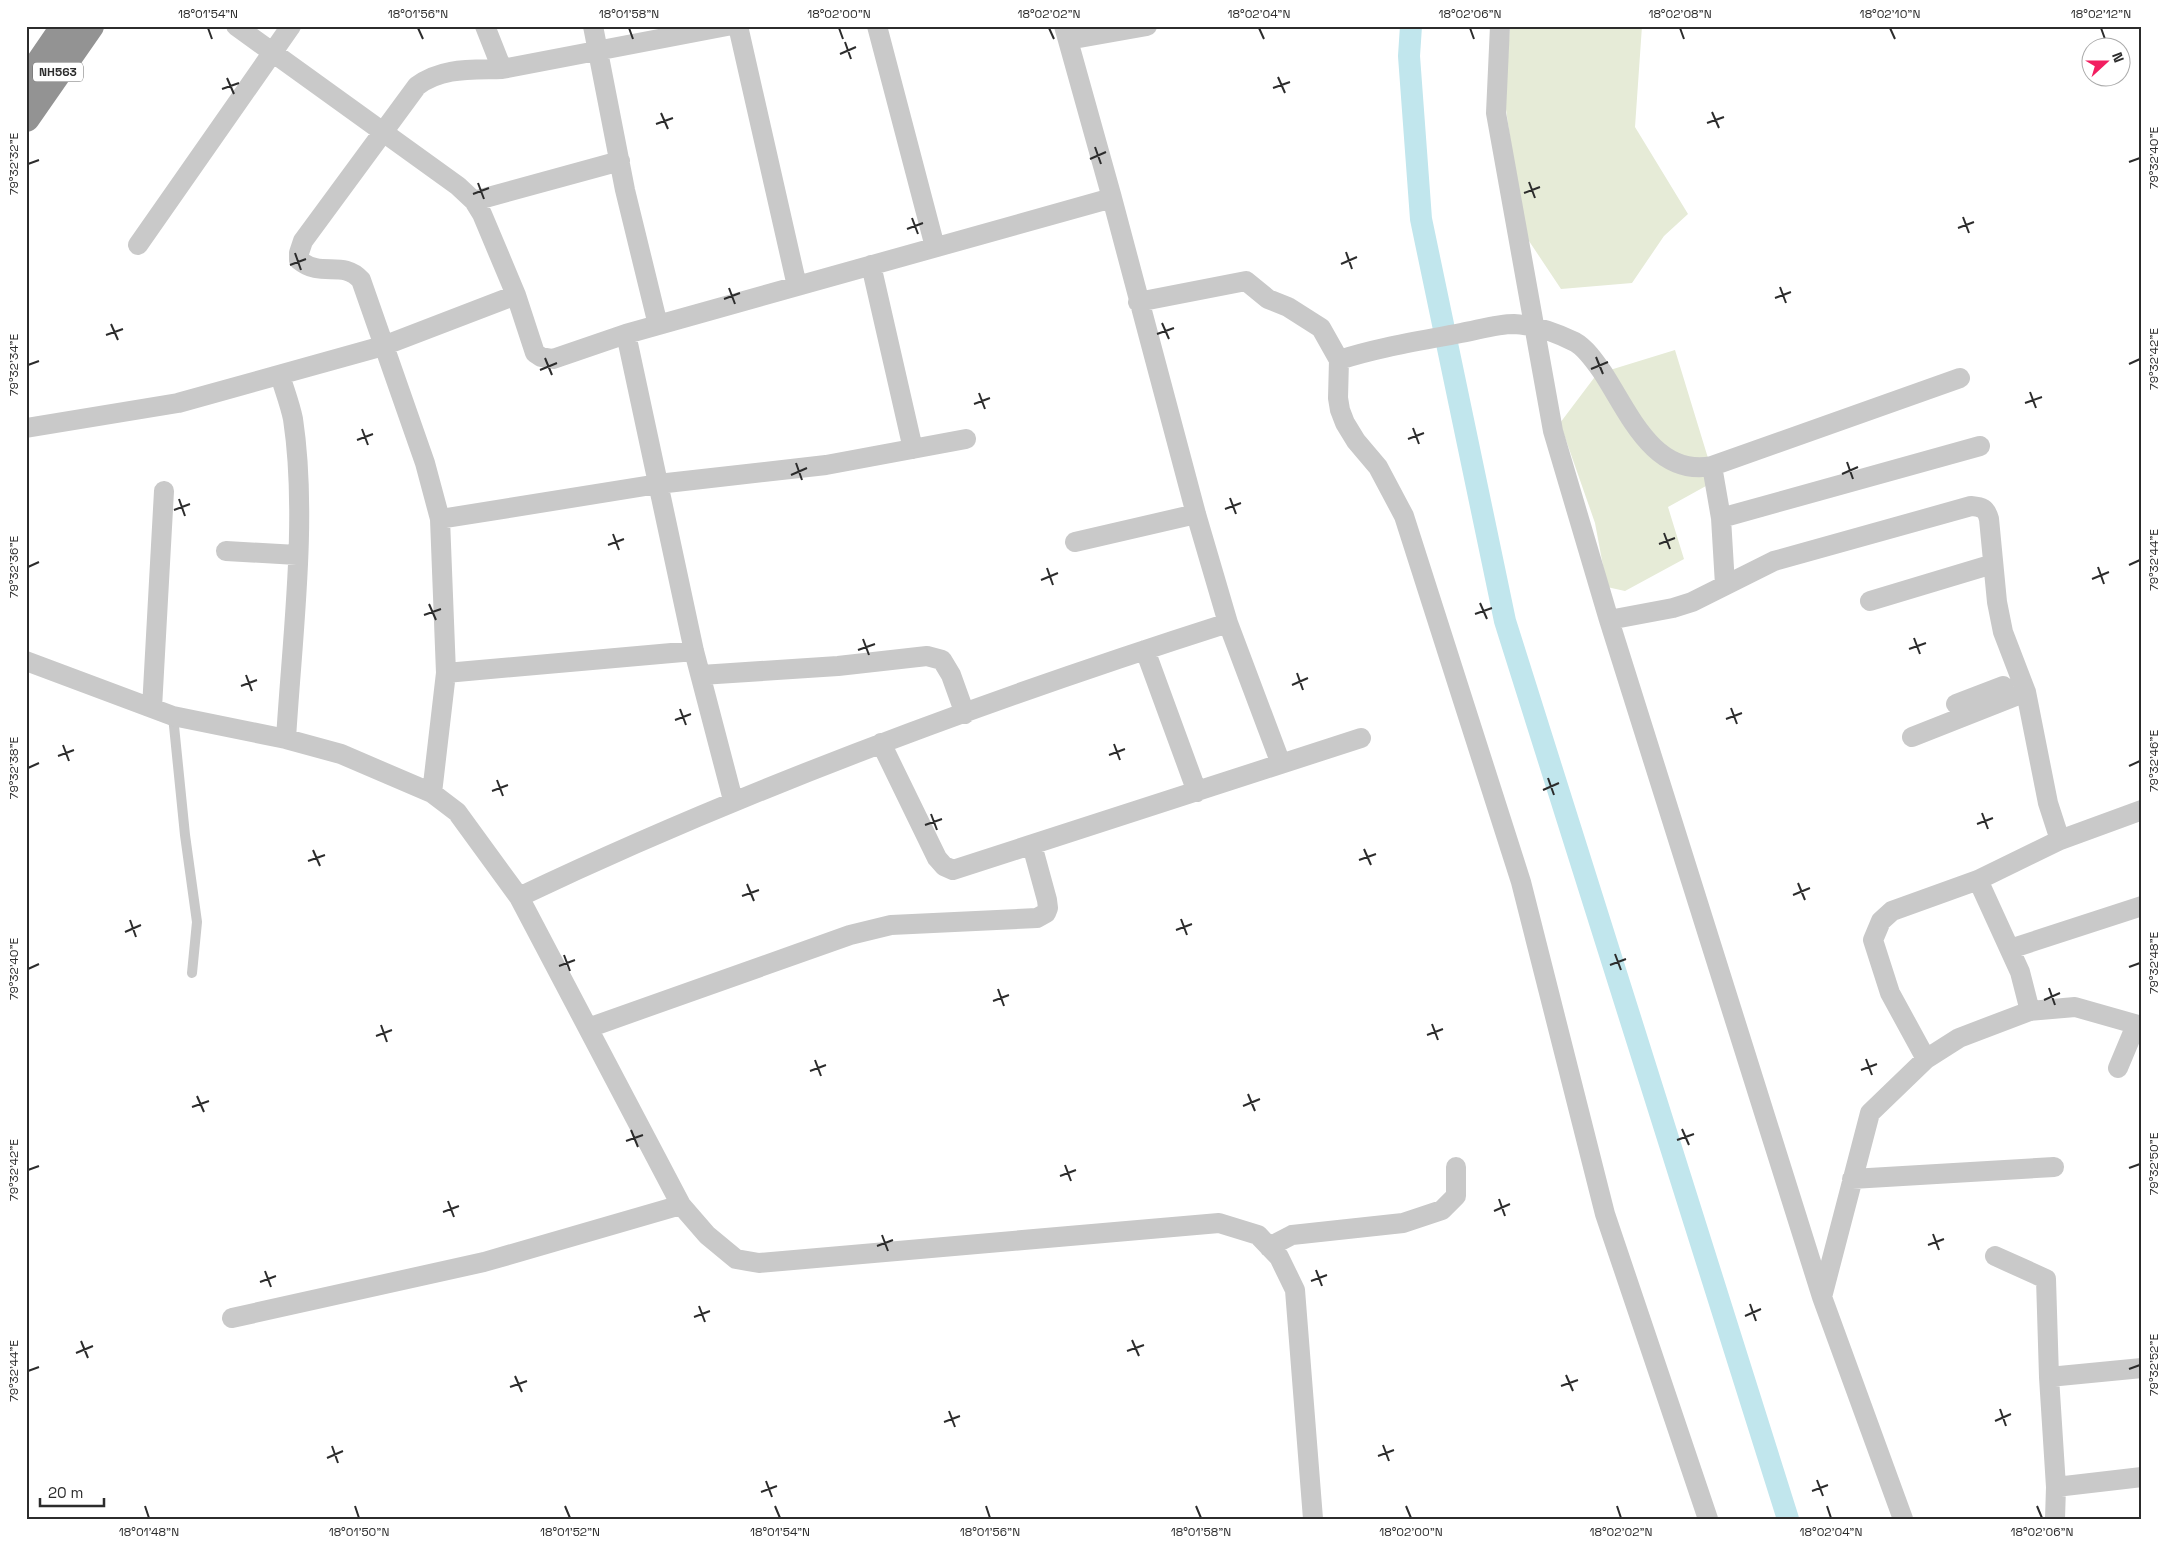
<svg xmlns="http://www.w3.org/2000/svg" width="2168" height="1545" font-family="'Space Grotesk',sans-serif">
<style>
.green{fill:#e6ebd7}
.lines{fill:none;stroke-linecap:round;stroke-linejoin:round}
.canal{stroke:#c1e6ed;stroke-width:22}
.lane{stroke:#c9c9c9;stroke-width:10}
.street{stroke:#c9c9c9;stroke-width:20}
.highway{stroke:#939393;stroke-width:28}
.ticks{fill:none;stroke:#2c2c2c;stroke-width:2}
.labels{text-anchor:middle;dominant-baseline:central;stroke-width:5;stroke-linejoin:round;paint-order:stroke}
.shield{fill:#fff;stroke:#6b6b6b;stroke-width:1}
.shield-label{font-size:12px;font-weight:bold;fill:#2c2c2c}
.neatline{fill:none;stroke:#2c2c2c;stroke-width:2}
.ticks-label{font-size:12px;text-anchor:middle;fill:#2c2c2c}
</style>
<rect width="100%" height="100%" fill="#fff"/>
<path class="green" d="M 1510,26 L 1642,26 L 1635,127 L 1688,214 L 1664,236 L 1632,283 L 1561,289 L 1523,232 L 1505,102 Z
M 1675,350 L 1715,481 L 1668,507 L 1684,559 L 1625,591 L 1607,587 L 1595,523 L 1560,423 L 1597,374 Z"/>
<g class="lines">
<path class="canal" d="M 1411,26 L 1409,56 L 1421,219 L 1505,621 L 1788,1519"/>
<path class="lane" d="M 173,716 L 185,835 L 197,922 L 192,973"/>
<path class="street" d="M 236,26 L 458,186 L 474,201 L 482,214 L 516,295
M 485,26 L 502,69 L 727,26
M 593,26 L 625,190 L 658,325
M 738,26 L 797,286
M 877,26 L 935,247
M 1064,26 L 1112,198
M 1500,26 L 1496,113 L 1553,431 L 1609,620 L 1822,1297 L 1903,1519
M 1068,40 L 1147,26
M 474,201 L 620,161
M 138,245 L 291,26
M 871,265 L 913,449
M 1138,302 L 1246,281 L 1268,299 L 1288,307 L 1321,328 L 1339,360 L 1338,398 L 1340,410 L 1345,423 L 1356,441 L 1378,467 L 1404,516 L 1521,882 L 1605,1214 L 1708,1519
M 626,334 L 694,651 L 733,800
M 1339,360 C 1379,347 1420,341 1461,333 C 1478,330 1497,324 1514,324 C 1534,325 1557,333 1575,342 C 1586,348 1596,363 1603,373 C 1629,413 1654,477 1712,466 L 1960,378
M 280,375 C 284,389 290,404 293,419 C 308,518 292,638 286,739
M 26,428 L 178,403 L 383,346 L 516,295 L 535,353 L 541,357 L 553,359 L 626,334 L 1112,198 L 1196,514 L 1228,623 L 1281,764
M 1712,466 L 1721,518 L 1725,585
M 1721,518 L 1980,446
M 440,519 L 658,484 L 826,465 L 966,439
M 1075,542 L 1196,514
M 226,551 L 297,555
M 1870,601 L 1993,564
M 1609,620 L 1673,608 L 1692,602 L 1774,561 L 1971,506 C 1982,507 1986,508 1989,519 L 1997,602 L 2003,632 L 2026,692
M 1145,650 L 1197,792
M 26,661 L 173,716 L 286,739 L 341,754 L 432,793 L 457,812 L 519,897 L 681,1205 L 707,1235 L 736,1259 L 759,1263 L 1219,1223 L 1258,1235 L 1279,1257 L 1295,1290 L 1313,1519
M 446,673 L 440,519 L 425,463 L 361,280 C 342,259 322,279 299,260 L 299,253 L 303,241 L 417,86 C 442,67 472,70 502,69
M 701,675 L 838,666 L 927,656 L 942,660 L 951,675 L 965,714
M 1956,704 L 2003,686
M 152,708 L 164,491
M 1912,737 L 2026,692 L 2048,803 L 2060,840
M 881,743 L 937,858 L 944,866 L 953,870 L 1361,738
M 432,793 L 446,673 L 694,651
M 1978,880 L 2020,972 L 2030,1011
M 519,897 C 748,788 987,700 1228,623
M 2010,949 L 2142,906
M 588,1028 L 850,935 L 891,925 L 1037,918 L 1046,913 L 1048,908 L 1047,900 L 1032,845
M 1926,1059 L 1890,993 L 1873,940 L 1881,921 L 1892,911 L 1978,880 L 2060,840 L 2142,810
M 2118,1068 L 2136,1025
M 1852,1179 L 2054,1167
M 1269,1247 L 1292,1235 L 1403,1223 L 1442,1210 L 1456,1196 L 1456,1167
M 1995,1256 L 2046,1279 L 2049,1377 L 2056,1487 L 2055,1519
M 1822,1297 L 1870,1113 L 1926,1059 L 1959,1038 L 2030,1011 L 2075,1007 L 2142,1026
M 232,1318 L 484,1262 L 681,1205
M 2049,1377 L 2142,1368
M 2056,1487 L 2142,1477"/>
<path class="highway" d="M 26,83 L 65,26
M 26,118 L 90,26"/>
</g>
<path class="ticks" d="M 208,28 L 212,39M 418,28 L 423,39M 629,28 L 633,39M 839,28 L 843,39M 1049,28 L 1054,39M 1259,28 L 1264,39M 1470,28 L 1474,39M 1680,28 L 1684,39M 1890,28 L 1895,39M 2101,28 L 2105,39M 845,42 L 851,59M 840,54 L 856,47M 1278,77 L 1285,93M 227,78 L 234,94M 1273,88 L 1290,82M 222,89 L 239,83M 1712,112 L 1719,128M 661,113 L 668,129M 1707,123 L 1724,117M 656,124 L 673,118M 1095,147 L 1101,164M 1090,159 L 1106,152M 2129,162 L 2140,158M 28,164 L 39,160M 1529,182 L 1535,198M 478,183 L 484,199M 1524,193 L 1540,187M 473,194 L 489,188M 1963,217 L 1969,233M 912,218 L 918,234M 1958,228 L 1974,222M 907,229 L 923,223M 1346,252 L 1352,269M 295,253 L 301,270M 1341,264 L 1357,257M 290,265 L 306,259M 1780,287 L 1786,303M 729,288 L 735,304M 1775,298 L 1791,292M 724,299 L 740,293M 1162,323 L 1169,339M 111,324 L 118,340M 1157,334 L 1174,328M 106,335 L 123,329M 1596,357 L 1603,374M 545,358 L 552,375M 2129,364 L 2140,359M 28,365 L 39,361M 1591,369 L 1608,362M 540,370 L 557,363M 2030,392 L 2036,408M 979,393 L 985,409M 2025,403 L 2042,397M 974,404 L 990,398M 1413,428 L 1419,444M 362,429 L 368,445M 1408,439 L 1424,433M 357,440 L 373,434M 1847,462 L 1853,479M 796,463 L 802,480M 1842,474 L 1858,467M 791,475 L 807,468M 1230,498 L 1236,514M 179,499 L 185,516M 1225,509 L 1241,503M 174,510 L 190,504M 1664,533 L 1670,549M 613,534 L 619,550M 1659,544 L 1675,538M 608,545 L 624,539M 2129,565 L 2140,560M 28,567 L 39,562M 2098,567 L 2104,584M 1047,568 L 1053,585M 2092,579 L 2109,572M 1041,580 L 1058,573M 1480,603 L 1487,619M 429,604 L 436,620M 1475,614 L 1492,608M 424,615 L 441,609M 1914,638 L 1920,654M 863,639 L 869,655M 1909,649 L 1926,643M 858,650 L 875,644M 1297,673 L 1303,690M 246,675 L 252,691M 1292,685 L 1308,678M 241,686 L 257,680M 1731,708 L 1737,724M 680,709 L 686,725M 1726,719 L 1742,713M 675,720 L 691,714M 1114,744 L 1120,760M 63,745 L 69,761M 1109,755 L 1125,749M 58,756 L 74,750M 2129,766 L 2140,761M 28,768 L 39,763M 1548,778 L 1554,795M 497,780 L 503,796M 1543,790 L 1559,783M 492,791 L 508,785M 1982,813 L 1988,829M 931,814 L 937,830M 1977,824 L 1993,818M 925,825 L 942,819M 1364,849 L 1371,865M 313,850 L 320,866M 1359,860 L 1376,854M 308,861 L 325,855M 1798,883 L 1805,900M 747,884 L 754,901M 1793,895 L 1810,888M 742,896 L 759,890M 1181,919 L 1187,935M 130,920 L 136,937M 1176,930 L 1192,924M 125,932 L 141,925M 1615,954 L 1621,970M 564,955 L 570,971M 1610,965 L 1626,959M 559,966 L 575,960M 2129,967 L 2140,963M 28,969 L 39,964M 2049,988 L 2055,1005M 998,989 L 1004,1006M 2044,1000 L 2060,993M 993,1001 L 1009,995M 1432,1024 L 1438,1040M 381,1025 L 387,1042M 1427,1035 L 1443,1029M 376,1036 L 392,1030M 1866,1059 L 1872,1075M 815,1060 L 821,1076M 1861,1070 L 1877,1064M 810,1071 L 826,1065M 1248,1094 L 1255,1111M 197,1096 L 204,1112M 1243,1106 L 1260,1099M 192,1107 L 209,1101M 1682,1129 L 1689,1145M 631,1130 L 638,1147M 1677,1140 L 1694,1134M 626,1141 L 643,1135M 1065,1165 L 1071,1181M 2129,1168 L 2140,1164M 28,1170 L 39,1166M 1060,1176 L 1076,1170M 1499,1199 L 1505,1216M 448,1201 L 454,1217M 1494,1211 L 1510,1204M 443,1212 L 459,1206M 1933,1234 L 1939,1250M 882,1235 L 888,1251M 1928,1245 L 1944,1239M 877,1246 L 893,1240M 1316,1270 L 1322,1286M 265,1271 L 271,1287M 1311,1281 L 1327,1275M 260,1282 L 276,1276M 1750,1304 L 1756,1321M 699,1306 L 705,1322M 1745,1316 L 1761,1309M 694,1317 L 710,1311M 1132,1340 L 1139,1356M 81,1341 L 88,1358M 1127,1351 L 1144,1345M 76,1353 L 93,1346M 2129,1369 L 2140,1365M 28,1371 L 39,1367M 1566,1375 L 1573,1391M 515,1376 L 522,1392M 1561,1386 L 1578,1380M 510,1387 L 527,1381M 2000,1409 L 2006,1426M 949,1411 L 955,1427M 1995,1421 L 2011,1414M 944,1422 L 960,1416M 1383,1445 L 1389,1461M 332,1446 L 338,1463M 1378,1456 L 1394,1450M 327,1458 L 343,1451M 1817,1480 L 1823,1496M 766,1481 L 772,1497M 1812,1491 L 1828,1485M 761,1492 L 777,1486M 145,1506 L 149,1518M 355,1506 L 359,1518M 565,1506 L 570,1518M 775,1506 L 780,1518M 986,1506 L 990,1518M 1196,1506 L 1201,1518M 1406,1506 L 1411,1518M 1617,1506 L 1621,1518M 1827,1506 L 1831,1518M 2037,1506 L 2042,1518"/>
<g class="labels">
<rect class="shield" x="33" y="62.5" width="50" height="19" rx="4"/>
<g class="shield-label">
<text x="58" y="72">NH563</text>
</g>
</g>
<rect width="2168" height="1545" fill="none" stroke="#ffffff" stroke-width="55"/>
<g transform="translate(2106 62) rotate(69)"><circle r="24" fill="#ffffff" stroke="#ababab"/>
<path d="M0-4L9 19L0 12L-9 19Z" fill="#f21e60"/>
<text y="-8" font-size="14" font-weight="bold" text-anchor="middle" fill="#2c2c2c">N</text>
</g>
<path d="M40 1498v8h64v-8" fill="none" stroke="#2c2c2c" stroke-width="2.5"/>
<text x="48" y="1498" font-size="15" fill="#2c2c2c" stroke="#ffffff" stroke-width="4" paint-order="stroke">20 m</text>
<rect x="28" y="28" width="2112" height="1490" class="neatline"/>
<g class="ticks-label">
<text x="208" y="18">18°01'54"N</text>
<text x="418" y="18">18°01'56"N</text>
<text x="629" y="18">18°01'58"N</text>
<text x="839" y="18">18°02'00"N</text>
<text x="1049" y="18">18°02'02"N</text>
<text x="1259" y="18">18°02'04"N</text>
<text x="1470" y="18">18°02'06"N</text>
<text x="1680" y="18">18°02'08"N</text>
<text x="1890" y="18">18°02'10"N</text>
<text x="2101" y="18">18°02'12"N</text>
<text transform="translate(2154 158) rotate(-90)" y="4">79°32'40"E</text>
<text transform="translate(14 164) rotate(-90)" y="4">79°32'32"E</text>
<text transform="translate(2154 359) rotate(-90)" y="4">79°32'42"E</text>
<text transform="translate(14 365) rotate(-90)" y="4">79°32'34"E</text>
<text transform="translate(2154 560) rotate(-90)" y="4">79°32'44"E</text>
<text transform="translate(14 567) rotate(-90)" y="4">79°32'36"E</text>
<text transform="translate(2154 761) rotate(-90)" y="4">79°32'46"E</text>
<text transform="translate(14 768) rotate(-90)" y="4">79°32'38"E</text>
<text transform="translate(2154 963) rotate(-90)" y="4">79°32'48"E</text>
<text transform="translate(14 969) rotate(-90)" y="4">79°32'40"E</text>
<text transform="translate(2154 1164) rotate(-90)" y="4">79°32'50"E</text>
<text transform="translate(14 1170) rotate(-90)" y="4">79°32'42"E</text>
<text transform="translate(2154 1365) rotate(-90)" y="4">79°32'52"E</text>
<text transform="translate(14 1371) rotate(-90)" y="4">79°32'44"E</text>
<text x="149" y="1536">18°01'48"N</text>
<text x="359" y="1536">18°01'50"N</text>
<text x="570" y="1536">18°01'52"N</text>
<text x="780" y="1536">18°01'54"N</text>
<text x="990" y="1536">18°01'56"N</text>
<text x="1201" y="1536">18°01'58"N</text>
<text x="1411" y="1536">18°02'00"N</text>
<text x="1621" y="1536">18°02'02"N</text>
<text x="1831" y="1536">18°02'04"N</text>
<text x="2042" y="1536">18°02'06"N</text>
</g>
</svg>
